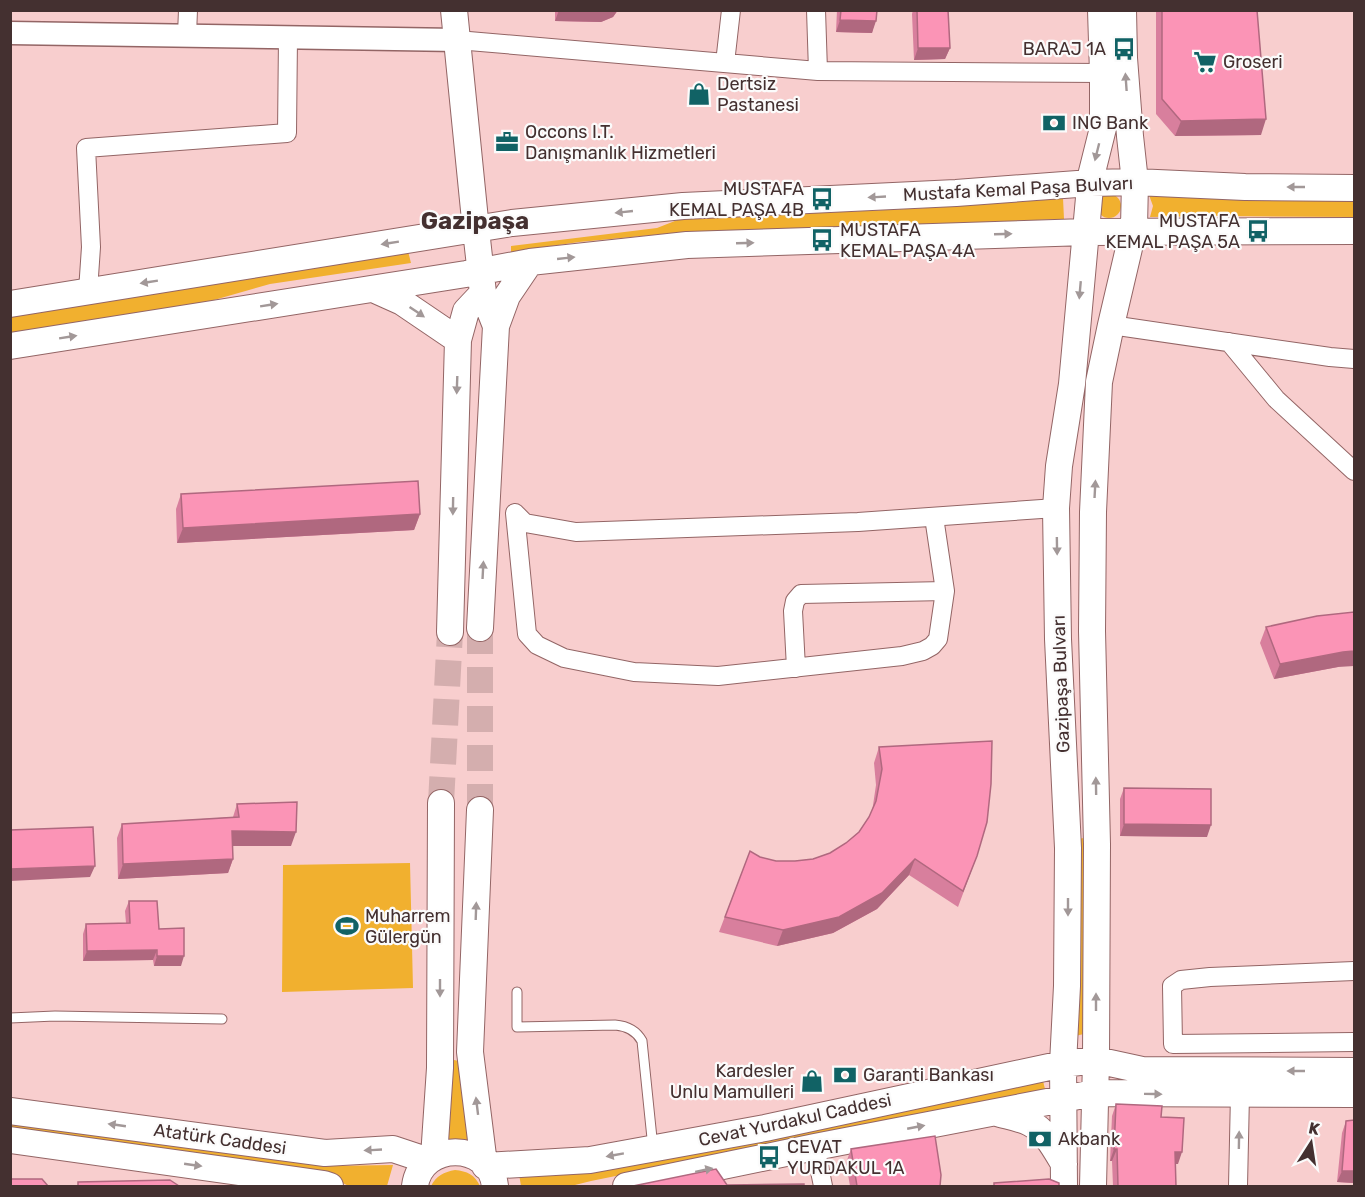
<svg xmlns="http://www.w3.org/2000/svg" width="1365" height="1197" font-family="Rubik,sans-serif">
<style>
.green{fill:#f1b02f}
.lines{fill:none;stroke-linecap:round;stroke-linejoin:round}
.secondary-tunnel{stroke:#d4aeae;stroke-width:26;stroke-dasharray:26 13;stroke-linecap:butt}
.service-casing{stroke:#936565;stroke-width:11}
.minor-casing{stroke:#936565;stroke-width:20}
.tertiary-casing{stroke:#936565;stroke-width:25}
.secondary-casing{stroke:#936565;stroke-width:28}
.service{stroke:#fff;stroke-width:9}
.minor{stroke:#fff;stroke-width:18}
.tertiary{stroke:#fff;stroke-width:22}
.secondary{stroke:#fff;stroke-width:26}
.wall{fill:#d87f9d}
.shaded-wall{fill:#b0687f}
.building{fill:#fb94b6;stroke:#b0687f;stroke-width:1.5}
.oneway{fill:#a29898}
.labels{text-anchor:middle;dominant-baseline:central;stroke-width:4.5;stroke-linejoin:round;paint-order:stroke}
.poi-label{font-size:18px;fill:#443030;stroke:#fbfbfb;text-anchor:start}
.street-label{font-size:18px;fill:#443030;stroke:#fbfbfb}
.district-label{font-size:24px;font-weight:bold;fill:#443030;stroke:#fbfbfb}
</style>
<rect width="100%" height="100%" fill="#f8cece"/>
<path class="green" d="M1097 206a12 12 0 1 1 24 0a12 12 0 1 1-24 0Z
M 1149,195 L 1221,199 L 1354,201 L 1354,217 L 1219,216 L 1150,217 L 1153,206 Z
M 1063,198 L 1064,219 L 674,233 L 579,242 L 511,252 L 511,246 L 657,228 L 685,217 C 811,213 938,210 1063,198 Z
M 408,251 L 411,263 L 270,284 L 200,304 L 11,334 L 11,317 Z
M 1084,838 L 1084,1034 L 1075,1036 L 1077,839 Z
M 410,863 L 413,988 L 282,992 L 283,865 Z
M 454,1060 L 459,1061 L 471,1140 L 443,1139 Z
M 1043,1081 L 1045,1089 L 591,1181 L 571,1186 L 521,1186 L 519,1174 L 588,1173 Z
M 11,1120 L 326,1166 L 393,1165 L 387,1186 L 349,1186 L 325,1175 L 11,1130 Z
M 455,1170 C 467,1171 475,1175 480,1186 L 431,1186 C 436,1176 444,1172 455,1170 Z"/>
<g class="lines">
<path class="secondary-tunnel" d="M 480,628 L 480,810
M 441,803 L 450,632"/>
<g class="service-casing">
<path id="service" d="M 517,992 L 517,1027 L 615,1025 C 627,1026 636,1030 642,1041 L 653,1148
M 10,1018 L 55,1016 L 222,1019"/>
</g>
<g class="minor-casing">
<path id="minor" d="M 816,10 L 818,71
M 187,35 L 188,10
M 457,40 L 818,71 L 1103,73
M 725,63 L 731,10
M 88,291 L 91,247 L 86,148 L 287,133 L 288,37
M 1111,325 L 1330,357 L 1354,359
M 1229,342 L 1276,399 L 1354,471
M 515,513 L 527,634 L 537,645 L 564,658 L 634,672 L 718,676 L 902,656 L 923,651 L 932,646 L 938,639 L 945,591 L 934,517
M 515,513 L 525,523 L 576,532 L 858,522 L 1056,508
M 796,668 L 793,611 L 795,601 L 801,594 L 945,591
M 1354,971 L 1210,977 L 1181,980 L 1172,986 L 1173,1044 L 1354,1042
M 815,1147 L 823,1186
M 1238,1186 L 1240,1094"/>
</g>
<g class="tertiary-casing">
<path id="tertiary" d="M 10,33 L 457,40"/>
</g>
<g class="secondary-casing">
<path id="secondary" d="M 454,10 L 476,230 L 483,293 L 496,326 L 480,628
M 373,289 L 402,302 L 458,340
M 10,304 L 512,223 L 683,206 L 956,193 L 1091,183 L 1135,182 L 1245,187 L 1354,188
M 496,326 L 507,296 L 530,262
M 10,346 L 466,274 L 530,262 L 687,245 L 1086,232 L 1354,231
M 450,632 L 458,340 L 466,311 L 483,293
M 480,810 L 470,1052 L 484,1164
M 10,1111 L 325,1153 L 393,1149 L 429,1161
M 997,1113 C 1007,1116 1020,1118 1030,1123 C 1046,1131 1055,1149 1064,1164
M 10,1140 L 324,1184 L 330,1186
M 434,1157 L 440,1068 L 441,803
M 485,1166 L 590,1160 L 765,1128 L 1063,1064 L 1096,1060 L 1142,1070 L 1354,1071
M 415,1186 C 421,1141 490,1141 495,1186
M 626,1186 L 815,1147 L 1094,1093 L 1354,1094
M 1064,1186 L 1063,1064 L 1067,986 L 1068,848 L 1058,639 L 1056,508 L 1059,466 L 1072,384 L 1091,176 L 1103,128 L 1103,73 L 1101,10
M 1093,1186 L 1096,1060 L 1097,844 L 1092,631 L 1093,512 L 1099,382 L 1111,325 L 1134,227 L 1135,182 L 1130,136 L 1124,58 L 1123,10"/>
</g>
<use href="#service" class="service"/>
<use href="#minor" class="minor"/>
<use href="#tertiary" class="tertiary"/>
<use href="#secondary" class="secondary"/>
</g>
<path class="wall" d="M 535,10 L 618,10 L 613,17 L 601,22 L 555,21 L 555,12 Z
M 837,10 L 877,10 L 872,33 L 836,32 Z
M 913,10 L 948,10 L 950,48 L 945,59 L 914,60 L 912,14 Z
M 1156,10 L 1257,10 L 1261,135 L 1175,136 L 1156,114 Z
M 181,494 L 420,514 L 414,530 L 177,543 L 176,509 Z
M 1266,627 L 1338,667 L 1274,679 L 1260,643 Z
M 879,747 L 977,856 L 958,907 L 909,875 L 877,909 L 833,933 L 777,946 L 719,932 L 750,851 L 760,857 L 776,861 L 795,861 L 813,859 L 830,853 L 846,843 L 859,832 L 869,817 L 872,812 L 876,785 L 874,763 Z
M 1124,788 L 1207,837 L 1120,836 L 1120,799 Z
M 237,804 L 291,846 L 233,846 L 233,859 L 228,873 L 118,879 L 117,838 L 122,824 L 233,817 Z
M 129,901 L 159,929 L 181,966 L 154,966 L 153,960 L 83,961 L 83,934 L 86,924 L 126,923 L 125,911 Z
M 1116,1104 L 1161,1117 L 1178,1164 L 1176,1164 L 1176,1186 L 1113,1186 L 1112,1161 L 1110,1161 L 1112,1116 Z
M 1354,1120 L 1354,1183 L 1337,1182 L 1342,1133 L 1346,1121 Z
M 851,1149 L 940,1186 L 850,1186 L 846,1163 Z"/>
<path class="shaded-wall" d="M 535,10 L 556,10 L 555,12 Z
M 559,10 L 618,10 L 613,17 L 601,22 L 555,21 Z
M 840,20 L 876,21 L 872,33 L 836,32 Z
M 918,48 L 950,48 L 945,59 L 914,60 Z
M 1266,119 L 1261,135 L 1175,136 L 1181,121 Z
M 420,514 L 414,530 L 177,543 L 183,528 Z
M 1354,651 L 1354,666 L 1338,667 L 1274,679 L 1280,664 L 1343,652 Z
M 1124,824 L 1211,825 L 1207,837 L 1120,836 Z
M 232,831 L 296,832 L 291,846 L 226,846 Z
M 233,859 L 228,873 L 118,879 L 123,864 Z
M 915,859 L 909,875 L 877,909 L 833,933 L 777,946 L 783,930 Z
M 95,866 L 90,877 L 10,881 L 10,869 Z
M 157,950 L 153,960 L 83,961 L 87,951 Z
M 157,956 L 184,956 L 181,966 L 154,966 Z
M 1114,1149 L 1117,1149 L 1112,1161 L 1110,1161 Z
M 1175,1152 L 1182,1152 L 1178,1164 L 1171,1164 Z
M 1342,1171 L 1354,1171 L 1354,1183 L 1337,1182 Z"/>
<path class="building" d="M 841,10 L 877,10 L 876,21 L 840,20 Z
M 917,10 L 948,10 L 950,48 L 918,48 Z
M 1162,10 L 1257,10 L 1266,119 L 1181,121 L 1162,99 Z
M 418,481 L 420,514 L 183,528 L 181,494 Z
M 1354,612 L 1354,651 L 1343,652 L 1280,664 L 1266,627 L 1317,616 Z
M 992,741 L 991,784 L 987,822 L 977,856 L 963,891 L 915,859 L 882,893 L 839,917 L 783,930 L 725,917 L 750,851 L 760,857 L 776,861 L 795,861 L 813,859 L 830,853 L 846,843 L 859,832 L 869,817 L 876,801 L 882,769 L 879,747 Z
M 1124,788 L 1211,789 L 1211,825 L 1124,824 Z
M 297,802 L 296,832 L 232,831 L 233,859 L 123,864 L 122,824 L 239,817 L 237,804 Z
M 93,827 L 95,866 L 10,869 L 10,830 Z
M 129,901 L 157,901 L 159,929 L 184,928 L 184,956 L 157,956 L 157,950 L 87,951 L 86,924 L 130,923 Z
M 1116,1104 L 1162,1106 L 1161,1117 L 1184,1118 L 1182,1152 L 1175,1152 L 1176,1186 L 1118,1186 L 1117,1149 L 1114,1149 Z
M 1354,1120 L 1354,1171 L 1342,1171 L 1346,1121 Z
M 935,1136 L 941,1175 L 940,1186 L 857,1186 L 851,1149 Z
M 716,1169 L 727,1185 L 804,1184 L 804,1186 L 633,1186 Z
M 10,1179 L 42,1179 L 48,1186 L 10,1186 Z
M 1049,1179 L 1059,1183 L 1059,1186 L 994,1186 L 994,1183 Z
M 170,1180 L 179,1186 L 78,1186 L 78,1182 Z"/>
<defs><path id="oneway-solid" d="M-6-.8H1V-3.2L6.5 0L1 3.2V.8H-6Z" transform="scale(1.5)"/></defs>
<g class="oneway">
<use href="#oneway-solid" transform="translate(1126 82) rotate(-94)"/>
<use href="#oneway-solid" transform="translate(1097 152) rotate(104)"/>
<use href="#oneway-solid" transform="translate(1296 187) rotate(-180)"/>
<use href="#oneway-solid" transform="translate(877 197) rotate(177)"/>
<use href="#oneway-solid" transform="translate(624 212) rotate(174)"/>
<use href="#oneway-solid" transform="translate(1003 234) rotate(-2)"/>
<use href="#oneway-solid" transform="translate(390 243) rotate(171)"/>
<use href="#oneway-solid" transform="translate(745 243) rotate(-2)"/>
<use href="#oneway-solid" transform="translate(566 258) rotate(-6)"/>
<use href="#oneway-solid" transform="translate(149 282) rotate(171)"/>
<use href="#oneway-solid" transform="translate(1080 290) rotate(95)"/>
<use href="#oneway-solid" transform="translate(269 305) rotate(-9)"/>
<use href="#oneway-solid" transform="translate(417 312) rotate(34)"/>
<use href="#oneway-solid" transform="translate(68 337) rotate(-9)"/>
<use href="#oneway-solid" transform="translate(457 385) rotate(92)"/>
<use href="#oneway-solid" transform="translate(1095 489) rotate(-87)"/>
<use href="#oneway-solid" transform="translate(453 506) rotate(91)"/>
<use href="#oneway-solid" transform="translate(1057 546) rotate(89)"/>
<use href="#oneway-solid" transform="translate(483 570) rotate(-87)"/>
<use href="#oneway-solid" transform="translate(1096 786) rotate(-91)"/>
<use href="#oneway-solid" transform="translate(1068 907) rotate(90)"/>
<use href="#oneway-solid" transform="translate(476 911) rotate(-88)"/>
<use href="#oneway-solid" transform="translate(440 988) rotate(90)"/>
<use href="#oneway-solid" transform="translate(1096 1002) rotate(-90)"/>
<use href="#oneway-solid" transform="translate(1296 1071) rotate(-180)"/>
<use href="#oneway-solid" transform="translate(1153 1094) rotate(1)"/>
<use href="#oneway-solid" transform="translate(477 1106) rotate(-97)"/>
<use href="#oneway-solid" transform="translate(117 1125) rotate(-172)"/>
<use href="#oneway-solid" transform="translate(916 1127) rotate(-11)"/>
<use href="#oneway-solid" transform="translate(1239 1140) rotate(-89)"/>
<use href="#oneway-solid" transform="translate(373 1150) rotate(177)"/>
<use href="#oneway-solid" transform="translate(615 1155) rotate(170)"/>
<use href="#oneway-solid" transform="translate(193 1165) rotate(8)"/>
<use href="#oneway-solid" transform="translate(704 1170) rotate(-12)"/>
</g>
<defs>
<g id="bus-bare" transform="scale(1.8)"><path d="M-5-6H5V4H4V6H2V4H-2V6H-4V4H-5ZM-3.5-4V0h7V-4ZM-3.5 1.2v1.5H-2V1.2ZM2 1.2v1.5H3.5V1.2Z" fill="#116265" stroke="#fbfbfb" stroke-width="2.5" paint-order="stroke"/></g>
<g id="supermarket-bare" transform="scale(1.8)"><path d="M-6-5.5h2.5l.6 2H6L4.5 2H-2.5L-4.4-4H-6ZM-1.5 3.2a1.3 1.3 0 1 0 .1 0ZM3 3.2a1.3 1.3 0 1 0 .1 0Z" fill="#116265" stroke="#fbfbfb" stroke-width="2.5" paint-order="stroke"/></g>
<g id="shop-bare" transform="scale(1.8)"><path d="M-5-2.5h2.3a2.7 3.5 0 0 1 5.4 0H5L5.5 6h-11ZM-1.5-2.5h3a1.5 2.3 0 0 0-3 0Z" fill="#116265" stroke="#fbfbfb" stroke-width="2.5" paint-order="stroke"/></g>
<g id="bank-bare" transform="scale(1.8)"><path d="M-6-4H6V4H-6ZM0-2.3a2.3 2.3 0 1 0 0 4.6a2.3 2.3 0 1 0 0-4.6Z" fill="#116265" stroke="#fbfbfb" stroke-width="2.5" paint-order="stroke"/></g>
<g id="office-bare" transform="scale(1.8)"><path d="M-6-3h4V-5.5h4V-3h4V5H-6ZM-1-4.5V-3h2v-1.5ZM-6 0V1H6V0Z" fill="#116265" stroke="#fbfbfb" stroke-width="2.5" paint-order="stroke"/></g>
<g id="stadium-bare" transform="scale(1.8)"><path d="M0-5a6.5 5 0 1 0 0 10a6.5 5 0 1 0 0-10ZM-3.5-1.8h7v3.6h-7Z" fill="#116265" stroke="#fbfbfb" stroke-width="2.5" paint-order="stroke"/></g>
</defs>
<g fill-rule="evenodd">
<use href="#bus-bare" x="1124" y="49"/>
<use href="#supermarket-bare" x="1205" y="62"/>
<use href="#shop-bare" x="699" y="94"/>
<use href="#bank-bare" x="1054" y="123"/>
<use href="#office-bare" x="507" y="142"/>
<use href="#bus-bare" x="822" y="199"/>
<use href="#bus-bare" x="1258" y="231"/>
<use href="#bus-bare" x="822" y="240"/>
<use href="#stadium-bare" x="347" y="926"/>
<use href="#bank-bare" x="845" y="1075"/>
<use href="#shop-bare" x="812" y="1081"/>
<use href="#bank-bare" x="1040" y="1139"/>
<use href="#bus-bare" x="769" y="1157"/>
</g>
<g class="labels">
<g class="poi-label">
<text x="1106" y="49" text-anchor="end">BARAJ 1A</text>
<text x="1223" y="62">Groseri</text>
<text x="717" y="84">Dertsiz<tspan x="717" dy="21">Pastanesi</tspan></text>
<text x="1072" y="123">ING Bank</text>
<text x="525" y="132">Occons I.T.<tspan x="525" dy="21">Danışmanlık Hizmetleri</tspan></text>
<text x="804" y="189" text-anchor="end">MUSTAFA<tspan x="804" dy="21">KEMAL PAŞA 4B</tspan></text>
<text x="1240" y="221" text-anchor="end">MUSTAFA<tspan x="1240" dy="21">KEMAL PAŞA 5A</tspan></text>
<text x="840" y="230">MUSTAFA<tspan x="840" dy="21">KEMAL PAŞA 4A</tspan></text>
<text x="365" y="916">Muharrem<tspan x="365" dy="21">Gülergün</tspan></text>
<text x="794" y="1071" text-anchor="end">Kardesler<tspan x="794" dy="21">Unlu Mamulleri</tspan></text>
<text x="863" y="1075">Garanti Bankası</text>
<text x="1058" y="1139">Akbank</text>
<text x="787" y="1147">CEVAT<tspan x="787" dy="21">YURDAKUL 1A</tspan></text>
</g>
<g class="street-label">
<text transform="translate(1018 189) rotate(-3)">Mustafa Kemal Paşa Bulvarı</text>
<text transform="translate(1061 684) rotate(-92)">Gazipaşa Bulvarı</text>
<text transform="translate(795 1120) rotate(-12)">Cevat Yurdakul Caddesi</text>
<text transform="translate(220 1139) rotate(8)">Atatürk Caddesi</text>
</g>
<g class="district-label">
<text x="475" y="221">Gazipaşa</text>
</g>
</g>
<rect width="1365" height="1197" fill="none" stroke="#443030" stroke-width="24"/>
<g transform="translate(1311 1143) rotate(12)" stroke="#fbfbfb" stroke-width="4.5" paint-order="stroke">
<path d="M0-4.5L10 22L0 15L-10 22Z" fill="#443030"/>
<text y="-9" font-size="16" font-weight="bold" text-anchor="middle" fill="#443030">K</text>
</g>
</svg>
